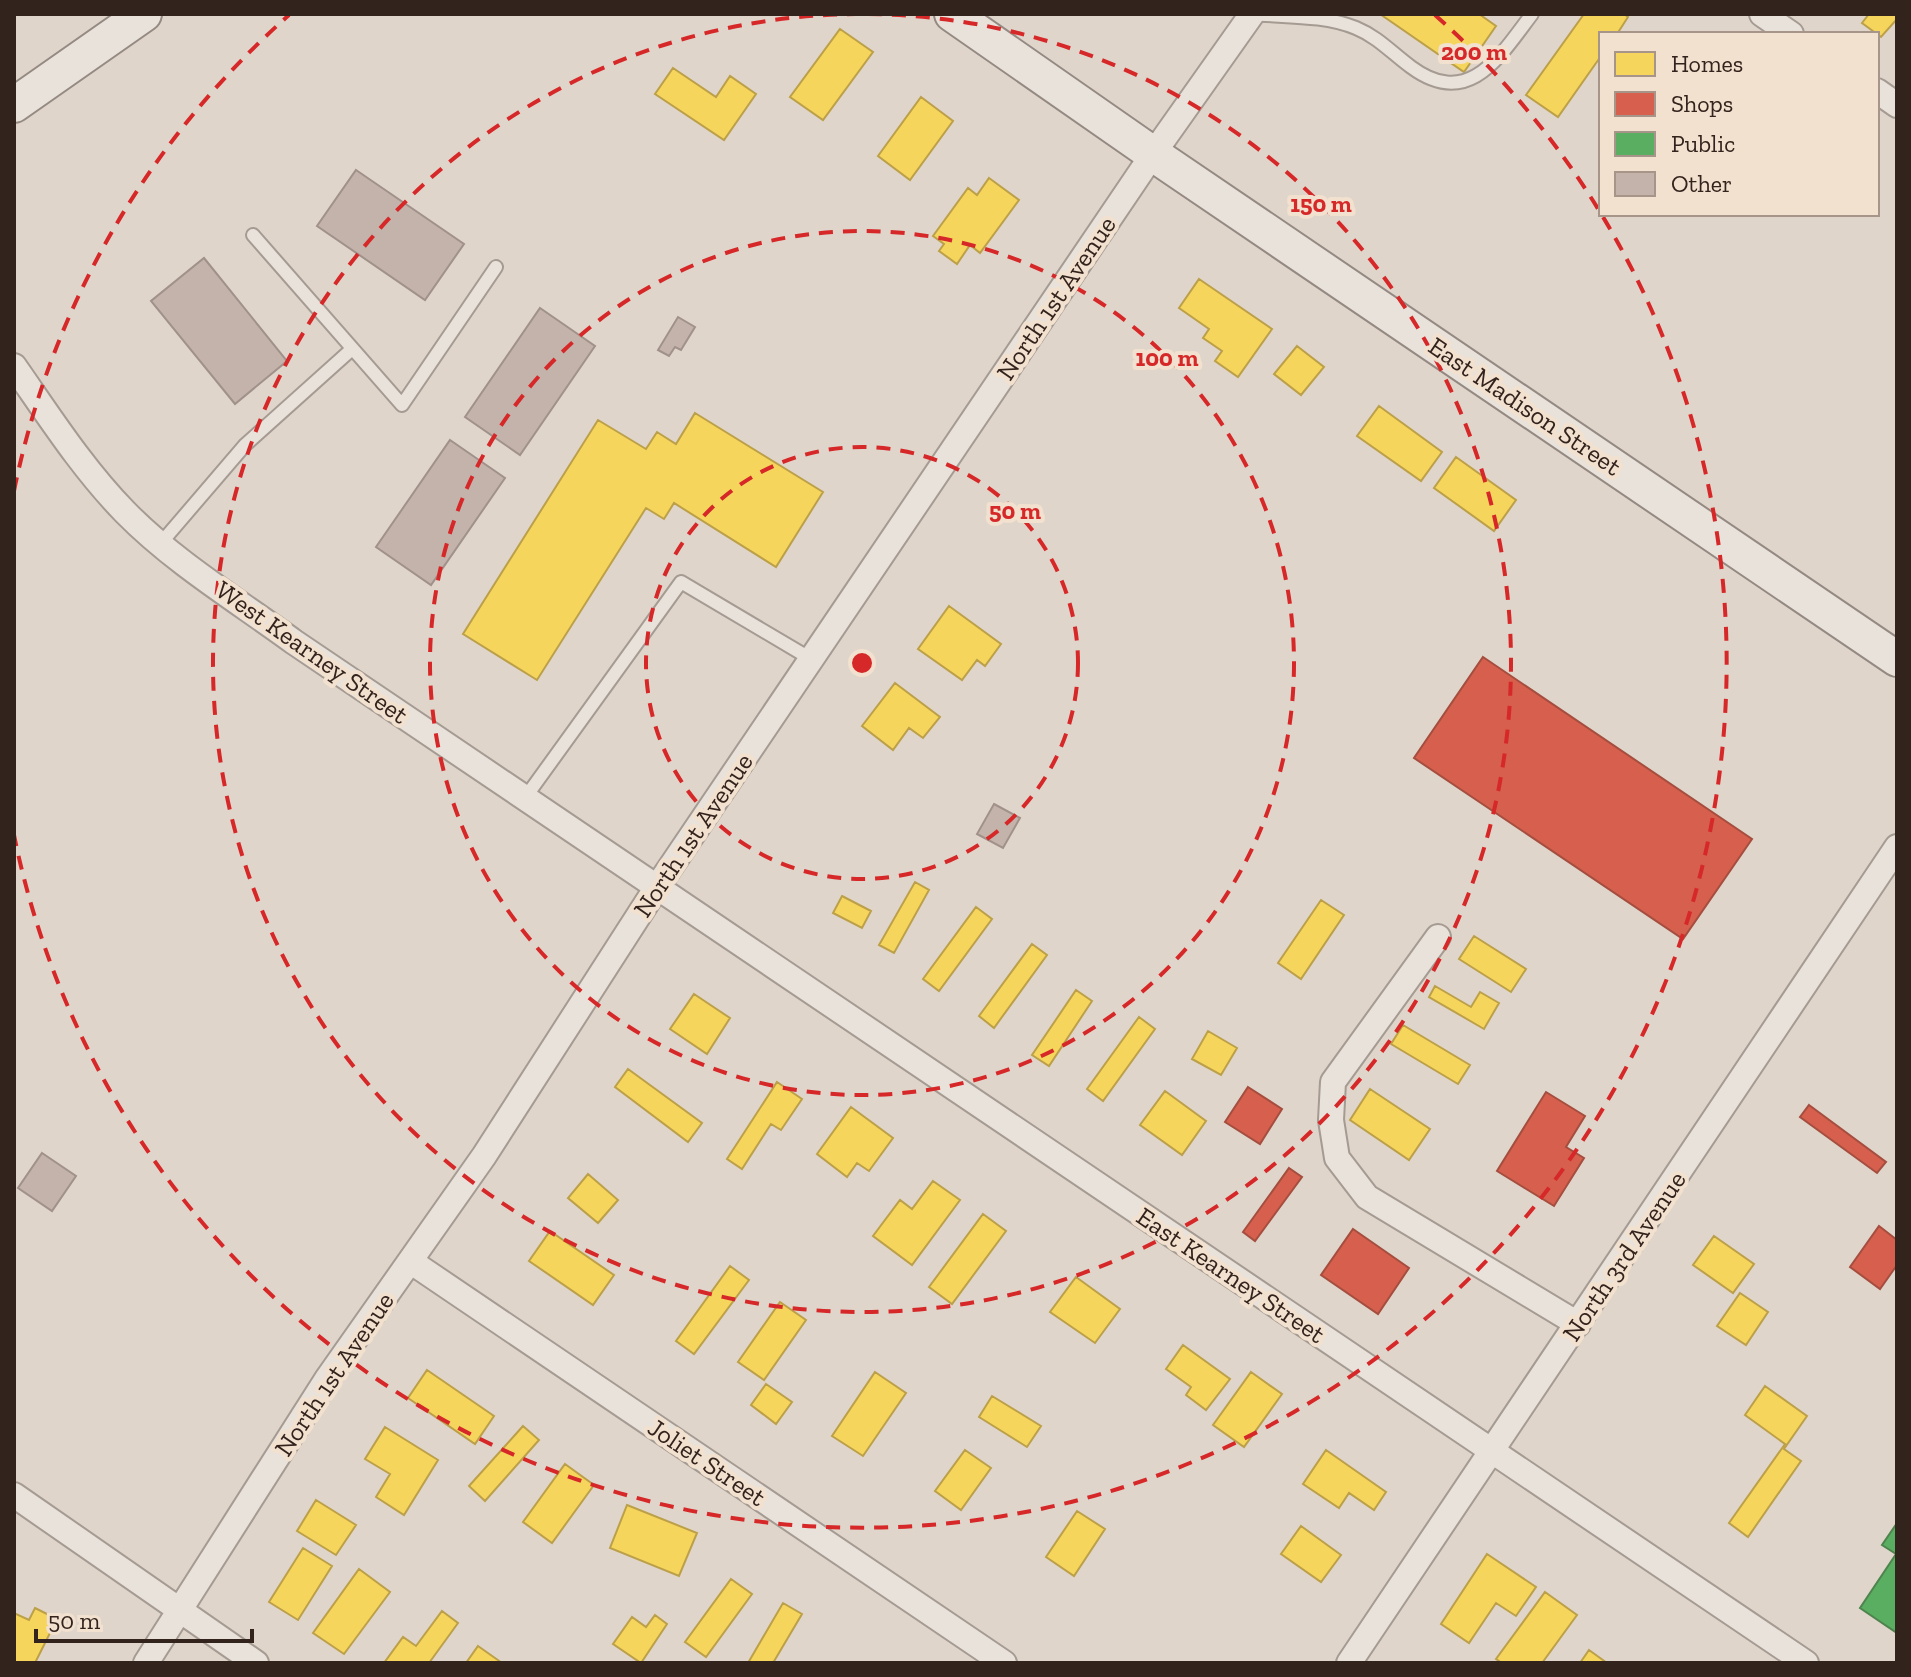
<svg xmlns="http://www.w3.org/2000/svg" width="1911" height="1677" font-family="'Zilla Slab',serif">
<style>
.homes{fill:#f6d55c;stroke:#bca049;stroke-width:2}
.shops{fill:#d6604d;stroke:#a54e3f;stroke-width:2}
.public{fill:#5aae61;stroke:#4e844d;stroke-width:2}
.building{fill:#c4b3ab;stroke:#a0918a;stroke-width:2}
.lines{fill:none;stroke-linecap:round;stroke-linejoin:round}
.service-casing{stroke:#a59b93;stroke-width:16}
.minor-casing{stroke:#a59b93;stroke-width:28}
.secondary-casing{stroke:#958a83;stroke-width:38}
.service{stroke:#e8e2db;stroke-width:12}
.minor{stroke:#e8e2db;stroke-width:24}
.secondary{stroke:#e8e2db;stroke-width:34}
.ring{fill:none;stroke:#d62828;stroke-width:4;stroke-dasharray:14 10}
.labels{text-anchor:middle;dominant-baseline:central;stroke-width:8;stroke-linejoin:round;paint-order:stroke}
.street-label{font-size:26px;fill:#33231d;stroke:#f2e1cf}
.centre{fill:#d62828;stroke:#f2e1cf;stroke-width:4}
.ring-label{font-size:24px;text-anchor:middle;font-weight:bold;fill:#d62828;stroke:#f2e1cf;stroke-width:8;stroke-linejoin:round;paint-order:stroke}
</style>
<rect width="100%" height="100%" fill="#e0d5ca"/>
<path class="homes" d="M 1380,14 L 1479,14 L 1496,26 L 1464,72 Z
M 1584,14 L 1624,14 L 1628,17 L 1617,34 L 1601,34 L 1601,56 L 1558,117 L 1526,95 Z
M 1869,14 L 1897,14 L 1897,19 L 1881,37 L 1862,23 Z
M 840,29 L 873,52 L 823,120 L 790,97 Z
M 673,68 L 716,97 L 730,76 L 756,94 L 724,140 L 655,94 Z
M 921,97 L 953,121 L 910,180 L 878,156 Z
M 989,178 L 1019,200 L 980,253 L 970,245 L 957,264 L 939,251 L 944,244 L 933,236 L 968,188 L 977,195 Z
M 1199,279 L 1272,329 L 1238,377 L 1215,361 L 1222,351 L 1203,338 L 1209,329 L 1179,308 Z
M 1297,346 L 1324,367 L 1301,395 L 1274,374 Z
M 1379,406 L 1442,452 L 1421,481 L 1357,436 Z
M 695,413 L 823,492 L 776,567 L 674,503 L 664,519 L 646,508 L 537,680 L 463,634 L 598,420 L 646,449 L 657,432 L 676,444 Z
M 1456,457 L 1516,500 L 1494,531 L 1434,488 Z
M 949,606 L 1001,644 L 985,666 L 977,660 L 962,680 L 918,649 Z
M 895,683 L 940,717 L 923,738 L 909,728 L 893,750 L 862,726 Z
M 915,882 L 929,890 L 894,953 L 879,945 Z
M 842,896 L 871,911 L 862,928 L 833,913 Z
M 1321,900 L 1344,915 L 1301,979 L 1278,963 Z
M 976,907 L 992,919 L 939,991 L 923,979 Z
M 1474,936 L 1526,969 L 1511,992 L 1459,959 Z
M 1032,944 L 1047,955 L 994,1028 L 979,1016 Z
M 1435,986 L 1471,1007 L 1480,992 L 1499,1003 L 1484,1029 L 1429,997 Z
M 1076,990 L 1092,1001 L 1049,1066 L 1032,1055 Z
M 694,994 L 730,1018 L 707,1054 L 670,1029 Z
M 1139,1017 L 1155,1029 L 1103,1101 L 1087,1089 Z
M 1403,1025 L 1470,1065 L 1458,1084 L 1391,1044 Z
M 1208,1031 L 1237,1048 L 1221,1075 L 1192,1059 Z
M 628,1069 L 702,1123 L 688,1142 L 615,1087 Z
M 777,1082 L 802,1099 L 781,1130 L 771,1124 L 742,1169 L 727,1159 Z
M 1370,1089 L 1430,1129 L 1409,1160 L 1350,1120 Z
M 1165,1091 L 1206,1121 L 1182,1155 L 1140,1125 Z
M 851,1107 L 893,1138 L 869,1171 L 857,1163 L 847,1177 L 817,1154 Z
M 588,1174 L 618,1200 L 598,1223 L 568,1198 Z
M 933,1181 L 960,1200 L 912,1265 L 873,1236 L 900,1200 L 912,1209 Z
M 983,1214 L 1006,1231 L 952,1304 L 929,1287 Z
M 550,1231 L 614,1275 L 593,1305 L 529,1261 Z
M 1714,1236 L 1754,1264 L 1733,1293 L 1693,1265 Z
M 730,1266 L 749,1280 L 694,1354 L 676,1341 Z
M 1076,1277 L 1120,1309 L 1095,1343 L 1050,1312 Z
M 1740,1293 L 1768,1312 L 1746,1345 L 1717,1326 Z
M 780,1302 L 806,1320 L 764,1380 L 738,1362 Z
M 1183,1345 L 1230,1379 L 1206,1410 L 1186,1395 L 1191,1387 L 1166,1369 Z
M 427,1370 L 494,1416 L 475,1444 L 408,1398 Z
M 875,1372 L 906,1393 L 863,1456 L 832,1436 Z
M 1251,1372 L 1282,1394 L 1244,1447 L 1213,1425 Z
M 766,1384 L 792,1402 L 776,1424 L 751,1405 Z
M 1765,1386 L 1807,1416 L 1784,1449 L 1801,1461 L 1748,1537 L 1729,1523 L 1785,1444 L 1745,1415 Z
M 992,1396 L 1041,1426 L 1027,1447 L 979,1417 Z
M 523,1426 L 539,1440 L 485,1501 L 469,1486 Z
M 385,1427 L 438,1460 L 404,1515 L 376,1497 L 390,1474 L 365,1459 Z
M 965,1450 L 991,1468 L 961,1510 L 935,1491 Z
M 1326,1450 L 1386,1492 L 1374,1510 L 1349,1493 L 1339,1508 L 1303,1484 Z
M 565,1464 L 594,1485 L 552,1543 L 523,1522 Z
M 316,1500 L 356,1525 L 336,1555 L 297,1531 Z
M 627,1505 L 697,1533 L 679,1576 L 610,1548 Z
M 1077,1511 L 1105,1529 L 1074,1576 L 1046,1557 Z
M 1301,1526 L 1341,1555 L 1321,1582 L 1281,1554 Z
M 303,1548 L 332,1566 L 298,1620 L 269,1602 Z
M 1487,1554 L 1536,1587 L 1516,1616 L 1496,1603 L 1469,1643 L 1441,1624 Z
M 359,1569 L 390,1592 L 344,1654 L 313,1633 Z
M 731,1579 L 752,1594 L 706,1657 L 685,1642 Z
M 1545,1592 L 1577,1615 L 1542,1663 L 1502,1663 L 1496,1659 Z
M 783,1603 L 802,1614 L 773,1663 L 748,1663 Z
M 35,1608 L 57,1619 L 35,1663 L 14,1663 L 14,1613 L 29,1620 Z
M 442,1611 L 458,1623 L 429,1663 L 384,1663 L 403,1637 L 416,1646 Z
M 655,1615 L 667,1624 L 641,1663 L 613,1644 L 632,1617 L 646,1627 Z
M 478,1646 L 502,1663 L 466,1663 Z
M 1589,1650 L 1607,1663 L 1580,1663 Z"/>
<path class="shops" d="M 1483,657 L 1752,839 L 1683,939 L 1414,758 Z
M 1248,1087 L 1282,1109 L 1260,1144 L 1225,1122 Z
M 1546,1092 L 1585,1116 L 1566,1147 L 1584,1158 L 1554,1206 L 1497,1171 Z
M 1809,1105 L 1886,1162 L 1877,1173 L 1800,1117 Z
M 1289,1168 L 1302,1177 L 1255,1241 L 1243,1232 Z
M 1879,1226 L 1897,1240 L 1897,1265 L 1880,1289 L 1850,1267 Z
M 1353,1229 L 1409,1268 L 1378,1314 L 1321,1275 Z"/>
<path class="public" d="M 1897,1523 L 1897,1633 L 1860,1608 L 1896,1554 L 1882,1545 Z"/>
<path class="building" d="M 356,170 L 464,244 L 425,300 L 317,226 Z
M 204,258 L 287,361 L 235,404 L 151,301 Z
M 540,308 L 595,346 L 520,455 L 465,417 Z
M 678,317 L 695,327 L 681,350 L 675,347 L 669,356 L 658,350 Z
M 450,440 L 505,478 L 431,585 L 376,547 Z
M 994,804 L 1020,818 L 1003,848 L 977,834 Z
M 42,1153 L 76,1176 L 52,1211 L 18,1188 Z"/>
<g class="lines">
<g class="service-casing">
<path id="service" d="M 1252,14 C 1286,17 1324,15 1356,28 C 1378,37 1393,54 1411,67 C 1469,110 1500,56 1532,14
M 253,235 L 402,405 L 496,267
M 161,543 L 245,445 L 352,349
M 525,798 L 681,582 L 811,659"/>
</g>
<g class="minor-casing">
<path id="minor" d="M 1762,14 L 1791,34
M 1877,91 L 1897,105
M 14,366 C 49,416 82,468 125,512 C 174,562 238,601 294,642 L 1806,1663
M 1438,937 L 1333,1082 L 1331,1120 L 1337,1158 L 1367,1197 L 1578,1324
M 410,1261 L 1004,1663
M 14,1495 L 256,1663
M 146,1663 L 327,1379 L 484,1156 L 657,887 L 1153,154 L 1252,14
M 1349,1663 L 1897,847"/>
</g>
<g class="secondary-casing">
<path id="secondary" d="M 952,14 L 1153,154 L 1897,659
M 14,105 L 144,14"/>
</g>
<use href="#service" class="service"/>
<use href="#minor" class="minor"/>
<use href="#secondary" class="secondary"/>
</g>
<g class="ring">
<circle cx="862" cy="663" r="216"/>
<circle cx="862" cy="663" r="432"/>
<path d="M868 14A649 649 0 1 1 856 14"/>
<path d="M14 491A865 865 0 0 1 289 15M1435 15A865 865 0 1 1 14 835"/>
</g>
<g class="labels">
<g class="street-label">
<text transform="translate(1056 298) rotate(-56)">North 1st Avenue</text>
<text transform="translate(1525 406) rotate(34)">East Madison Street</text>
<text transform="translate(312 652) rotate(35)">West Kearney Street</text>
<text transform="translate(693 835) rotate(-56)">North 1st Avenue</text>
<text transform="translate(1624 1256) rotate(-56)">North 3rd Avenue</text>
<text transform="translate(1231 1275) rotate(34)">East Kearney Street</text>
<text transform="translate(334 1374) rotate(-56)">North 1st Avenue</text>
<text transform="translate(707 1462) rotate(34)">Joliet Street</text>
</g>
</g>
<circle cx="862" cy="663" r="12" class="centre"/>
<g class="ring-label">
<text x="1474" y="60">200 m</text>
<text x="1321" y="212">150 m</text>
<text x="1167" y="366">100 m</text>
<text x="1015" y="519">50 m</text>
</g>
<rect width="1911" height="1677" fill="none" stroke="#33231d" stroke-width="32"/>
<rect x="1599" y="32" width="280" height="184" fill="#f2e1cf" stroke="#a69588" stroke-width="2"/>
<rect x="1615" y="52" width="40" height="24" fill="#f6d55c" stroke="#a69588" stroke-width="2"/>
<text x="1671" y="72" font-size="24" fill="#33231d">Homes</text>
<rect x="1615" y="92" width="40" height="24" fill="#d6604d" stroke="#a69588" stroke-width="2"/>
<text x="1671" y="112" font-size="24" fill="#33231d">Shops</text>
<rect x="1615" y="132" width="40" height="24" fill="#5aae61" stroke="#a69588" stroke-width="2"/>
<text x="1671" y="152" font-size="24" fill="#33231d">Public</text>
<rect x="1615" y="172" width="40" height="24" fill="#c4b3ab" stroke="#a69588" stroke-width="2"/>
<text x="1671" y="192" font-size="24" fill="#33231d">Other</text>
<path d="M36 1629v12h216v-12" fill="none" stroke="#33231d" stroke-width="4"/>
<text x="48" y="1629" font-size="24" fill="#33231d" stroke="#f2e1cf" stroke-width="6" paint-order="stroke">50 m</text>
</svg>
